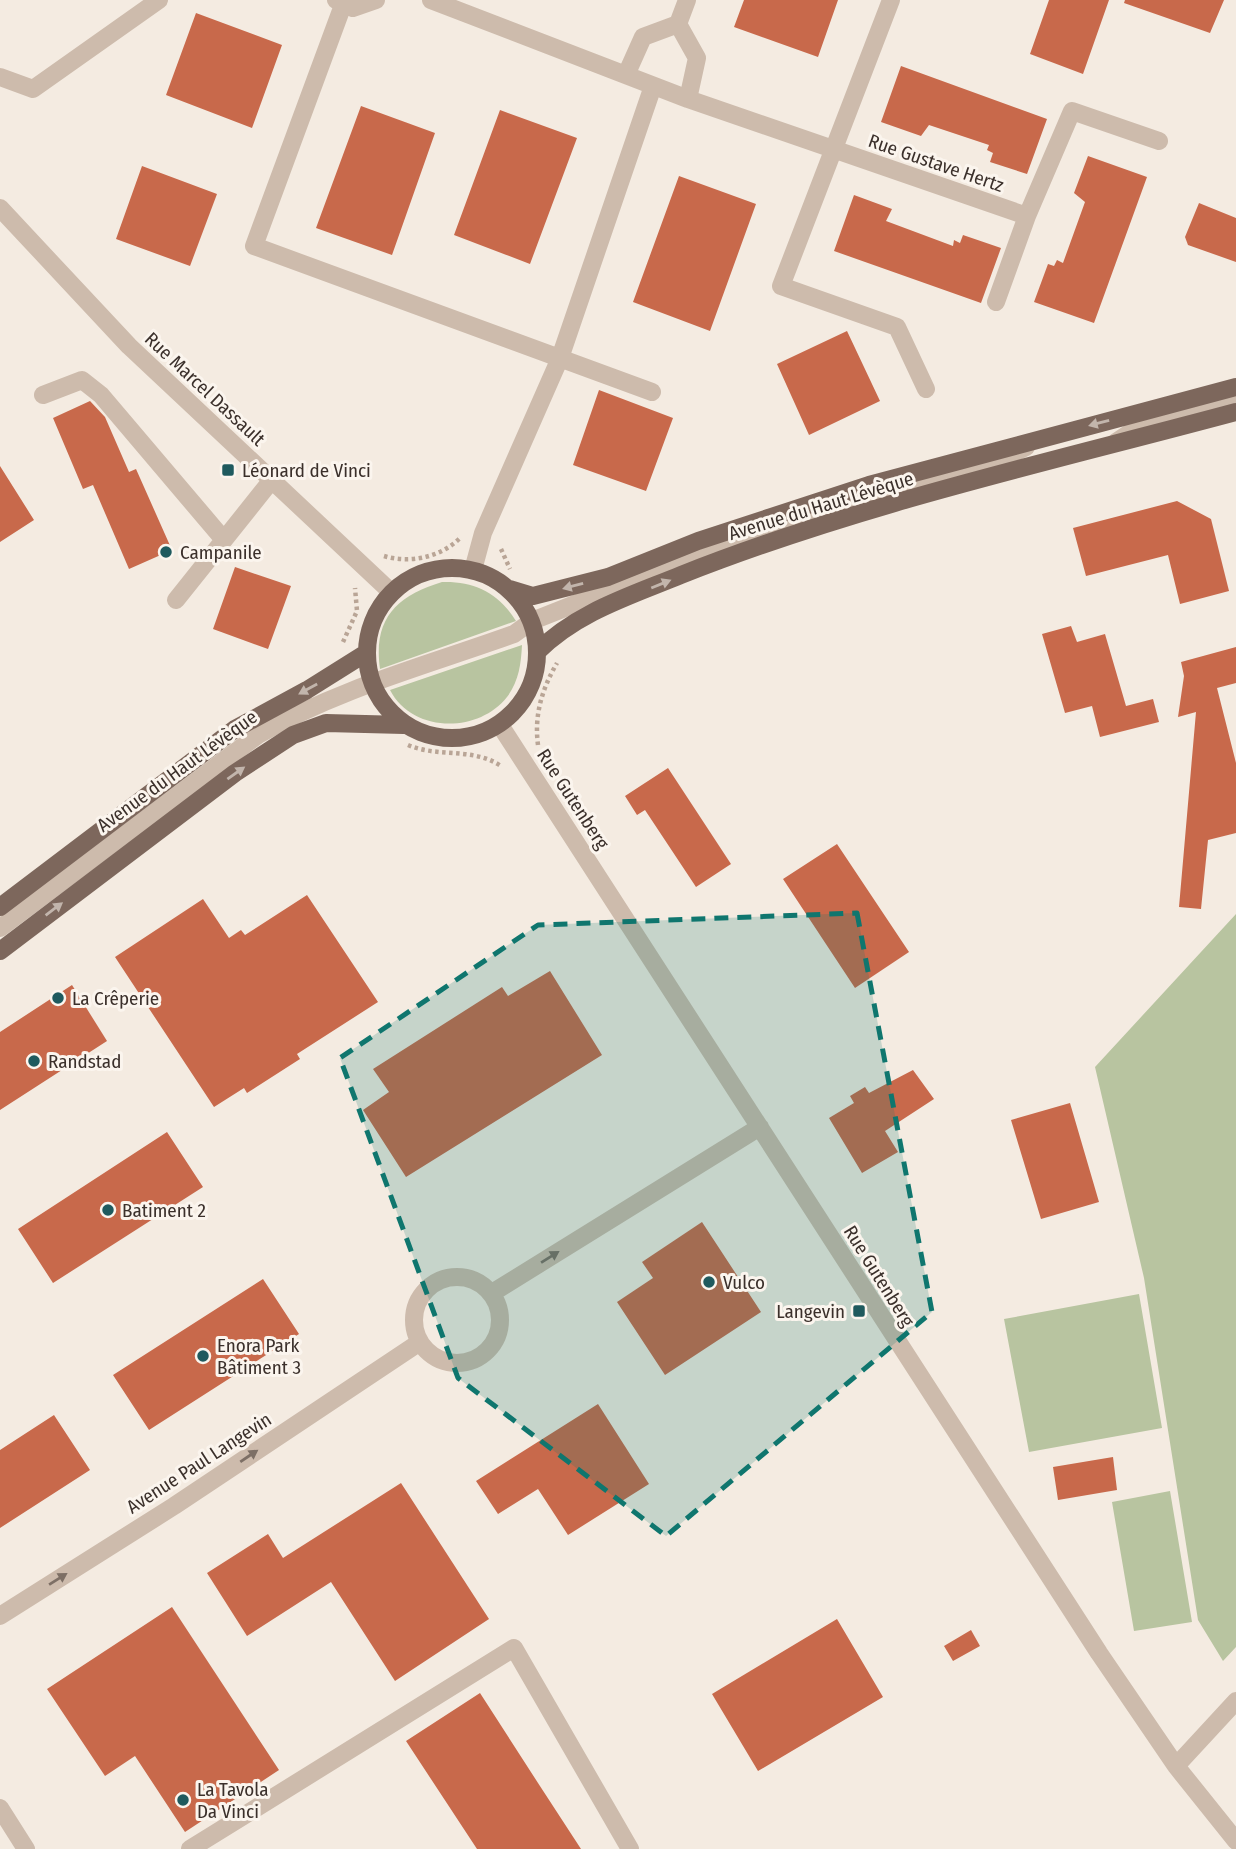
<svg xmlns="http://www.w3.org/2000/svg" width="1236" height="1849" font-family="'Fira Sans Condensed',sans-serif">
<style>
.green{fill:#b8c4a0}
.building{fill:#c8694b}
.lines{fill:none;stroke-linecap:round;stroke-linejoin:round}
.path{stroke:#b9a596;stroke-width:4.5;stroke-dasharray:3.5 3.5;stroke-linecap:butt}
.minor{stroke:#cdbbac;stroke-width:18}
.major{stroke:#7d675c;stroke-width:18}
.oneway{fill:#c2b5ac}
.oneway2{fill:#7d6f65}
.marked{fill:#0f766e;fill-opacity:0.2;stroke:#0f766e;stroke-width:5;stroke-dasharray:14 9;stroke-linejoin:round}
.poi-dot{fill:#1f5a5e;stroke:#fbf5ee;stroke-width:2.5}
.labels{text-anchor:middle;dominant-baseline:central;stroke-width:6;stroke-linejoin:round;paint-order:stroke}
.street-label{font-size:19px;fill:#3b302b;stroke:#fbf5ee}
.poi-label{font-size:19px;fill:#3b302b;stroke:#fbf5ee;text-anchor:start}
</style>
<rect width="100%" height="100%" fill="#f4ebe1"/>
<path class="green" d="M 442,582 C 474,581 499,593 516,621 L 380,669 C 373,619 396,596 442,582 Z
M 522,645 C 521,664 519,681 507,697 C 478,734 412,733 390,690 Z
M 1236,914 L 1236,1647 L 1223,1661 L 1198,1620 L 1144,1278 L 1095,1067 Z
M 1139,1294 L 1162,1428 L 1029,1452 L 1004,1319 Z
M 1170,1491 L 1192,1622 L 1134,1631 L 1112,1502 Z"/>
<path class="building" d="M 744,0 L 838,0 L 818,57 L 734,27 Z
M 1049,0 L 1109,0 L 1083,74 L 1030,54 Z
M 1125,0 L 1224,0 L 1210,33 L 1124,3 Z
M 196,13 L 282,45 L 252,128 L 166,95 Z
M 901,66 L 1047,119 L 1027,174 L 990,162 L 993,153 L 987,150 L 989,145 L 929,125 L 921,136 L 881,122 Z
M 361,106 L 435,133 L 392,255 L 316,228 Z
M 500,110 L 577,138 L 530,264 L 454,235 Z
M 1088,156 L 1147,177 L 1094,323 L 1034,302 L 1048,264 L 1054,266 L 1057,260 L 1063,263 L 1085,202 L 1074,193 Z
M 142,166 L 217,194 L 190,266 L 116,239 Z
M 679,176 L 756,204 L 710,331 L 633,302 Z
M 854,195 L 892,209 L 886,221 L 953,246 L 954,240 L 960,243 L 963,235 L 1001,248 L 981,303 L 834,251 Z
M 1199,203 L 1236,218 L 1236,262 L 1188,245 L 1185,237 Z
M 847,331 L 880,401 L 809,435 L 777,364 Z
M 599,390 L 673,418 L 646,491 L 573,465 Z
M 90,401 L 105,417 L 129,472 L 136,469 L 172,550 L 129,569 L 93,485 L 83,489 L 53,418 Z
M 0,466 L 34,520 L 0,542 Z
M 1177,501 L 1211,519 L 1229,591 L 1180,604 L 1168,555 L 1086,576 L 1073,528 Z
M 235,567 L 291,586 L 268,649 L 213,629 Z
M 1071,626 L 1077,642 L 1105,634 L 1126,706 L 1153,699 L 1159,722 L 1100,737 L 1092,706 L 1065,713 L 1042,634 Z
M 1236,647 L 1236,683 L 1217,688 L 1236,763 L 1236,833 L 1208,840 L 1201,909 L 1179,907 L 1196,712 L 1178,717 L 1184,676 L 1181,662 Z
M 668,768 L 731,864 L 696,887 L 645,810 L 637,815 L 625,796 Z
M 837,844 L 909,952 L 855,988 L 783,879 Z
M 307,895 L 378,1002 L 297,1054 L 300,1059 L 247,1093 L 244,1088 L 214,1107 L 115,957 L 203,899 L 229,938 L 241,930 L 245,935 Z
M 550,971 L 602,1055 L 406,1177 L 363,1110 L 389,1092 L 373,1069 L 502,987 L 508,996 Z
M 72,985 L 107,1041 L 0,1110 L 0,1032 Z
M 913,1070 L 934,1099 L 885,1131 L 898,1152 L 862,1173 L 829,1118 L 854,1103 L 850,1096 L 865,1087 L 869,1093 Z
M 1070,1103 L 1099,1202 L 1041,1219 L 1011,1120 Z
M 167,1132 L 203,1187 L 53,1283 L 18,1229 Z
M 702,1222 L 761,1312 L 665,1375 L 617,1302 L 653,1278 L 642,1262 Z
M 263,1279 L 299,1334 L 149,1430 L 113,1375 Z
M 598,1404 L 649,1484 L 568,1535 L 538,1489 L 498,1514 L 476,1481 Z
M 54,1415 L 90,1470 L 0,1528 L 0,1450 Z
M 1113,1457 L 1117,1490 L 1058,1500 L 1053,1467 Z
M 401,1483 L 489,1619 L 395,1681 L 331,1582 L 247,1636 L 207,1573 L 268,1534 L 283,1558 Z
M 172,1607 L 279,1770 L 185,1832 L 135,1756 L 105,1776 L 47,1689 Z
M 837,1619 L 883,1697 L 758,1771 L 712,1694 Z
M 971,1630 L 980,1646 L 953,1661 L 944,1646 Z
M 480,1693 L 538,1783 L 581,1849 L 477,1849 L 406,1741 Z"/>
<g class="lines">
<path class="path" d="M 501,549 L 510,569
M 384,556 C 410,564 441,557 460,538
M 343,642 L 357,611 L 355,588
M 408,745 C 438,758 473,747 501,766
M 538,745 C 534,715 542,689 557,663"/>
<path class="minor" d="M 336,0 L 353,8 L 376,0
M 431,0 L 688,99 L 1027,216
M 891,0 L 781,286 L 897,327 L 926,389
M 343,5 L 254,246 L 652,392
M 678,24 L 687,0
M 626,75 L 643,37 L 678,24 L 697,58 L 688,99
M 0,77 L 33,89 L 159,0
M 0,208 L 129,346 L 391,592
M 996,302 L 1027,216 L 1072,111 L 1159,141
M 43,395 L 82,380 L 101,395 L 224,540
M 1116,442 L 1143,424 L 1236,399
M 473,570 L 483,533 L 560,358 L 653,86
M 176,600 L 271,481
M 500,725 L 1099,1653 L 1176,1766 L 1236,1841
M 0,928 L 258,735 C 337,689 428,665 514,634 L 532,621 C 620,587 706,548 796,519 C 873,494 954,484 1026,447
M414 1320a43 43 0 1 1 86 0a43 43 0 1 1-86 0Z
M 492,1293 L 760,1127
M 0,1616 L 174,1506 L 420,1342
M 1176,1766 L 1236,1701
M 0,1808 L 26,1849
M 190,1849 L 514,1648 L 630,1849"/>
<path class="major" d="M367 653a85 85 0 1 1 170 0a85 85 0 1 1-170 0Z
M 510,589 L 533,596 L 608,577 L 698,541 L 869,485 L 1236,387
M 537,652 C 577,612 630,596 681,575 C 860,504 1050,462 1236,412
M 0,907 L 235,729 L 307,690 L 366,653
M 0,951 L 235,773 L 293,735 L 326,723 L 404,725"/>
</g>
<defs><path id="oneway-solid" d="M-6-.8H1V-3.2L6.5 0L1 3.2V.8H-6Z" transform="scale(1.75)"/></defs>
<g class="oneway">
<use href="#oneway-solid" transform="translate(1099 423) rotate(165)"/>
<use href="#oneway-solid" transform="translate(661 584) rotate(-22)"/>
<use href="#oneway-solid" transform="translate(573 586) rotate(165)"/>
<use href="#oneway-solid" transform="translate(308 689) rotate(151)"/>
<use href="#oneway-solid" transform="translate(236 773) rotate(-35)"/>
<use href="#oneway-solid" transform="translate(54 909) rotate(-37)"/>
</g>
<g class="oneway2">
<use href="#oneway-solid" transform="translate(550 1257) rotate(-32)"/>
<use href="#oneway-solid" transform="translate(249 1456) rotate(-34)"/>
<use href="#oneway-solid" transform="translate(58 1579) rotate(-32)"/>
</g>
<path class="marked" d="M 857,913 L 932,1312 L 666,1536 L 458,1378 L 340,1058 L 538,925 Z"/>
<g class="poi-dot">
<rect x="221" y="463" width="14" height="14" rx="3.5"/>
<circle cx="166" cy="552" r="7"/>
<circle cx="58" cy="998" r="7"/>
<circle cx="34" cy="1061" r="7"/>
<circle cx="108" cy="1210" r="7"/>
<circle cx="709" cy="1282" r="7"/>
<rect x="852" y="1304" width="14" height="14" rx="3.5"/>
<circle cx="203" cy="1356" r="7"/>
<circle cx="183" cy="1800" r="7"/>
</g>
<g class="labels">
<g class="street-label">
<text transform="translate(936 163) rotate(19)">Rue Gustave Hertz</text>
<text transform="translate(205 389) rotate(43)">Rue Marcel Dassault</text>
<text transform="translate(821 506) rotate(-17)">Avenue du Haut Lévèque</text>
<text transform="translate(177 771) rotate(-36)">Avenue du Haut Lévèque</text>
<text transform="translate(573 799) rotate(57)">Rue Gutenberg</text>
<text transform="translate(879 1276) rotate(58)">Rue Gutenberg</text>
<text transform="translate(199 1463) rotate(-33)">Avenue Paul Langevin</text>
</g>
<g class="poi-label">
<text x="242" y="470">Léonard de Vinci</text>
<text x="180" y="552">Campanile</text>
<text x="72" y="998">La Crêperie</text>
<text x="48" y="1061">Randstad</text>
<text x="122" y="1210">Batiment 2</text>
<text x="723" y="1282">Vulco</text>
<text x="845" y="1311" text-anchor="end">Langevin</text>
<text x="217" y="1345">Enora Park<tspan x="217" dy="22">Bâtiment 3</tspan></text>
<text x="197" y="1789">La Tavola<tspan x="197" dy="22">Da Vinci</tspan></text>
</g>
</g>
</svg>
